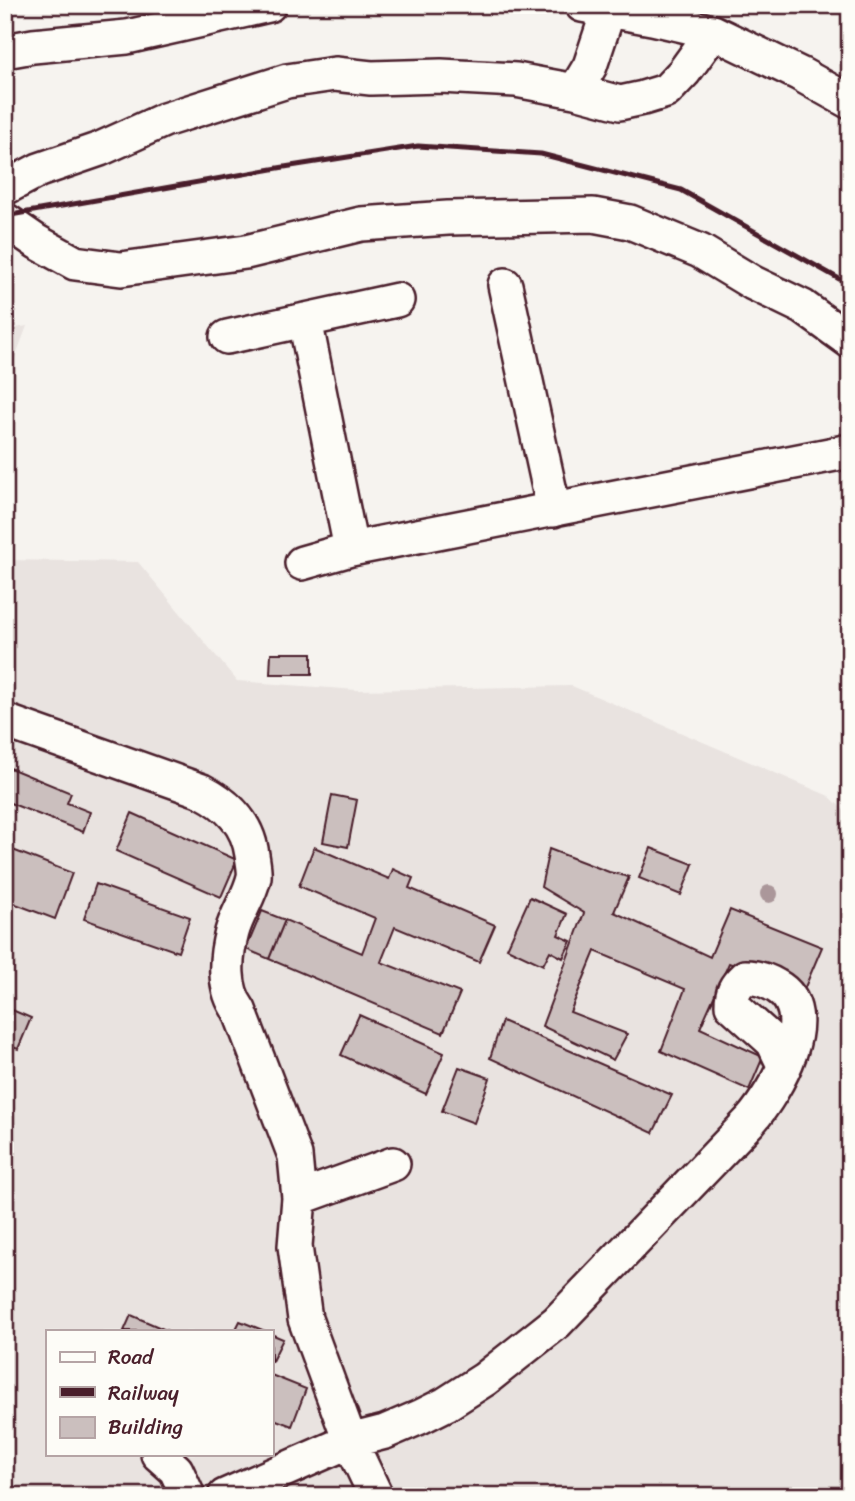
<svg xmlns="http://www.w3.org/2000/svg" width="855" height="1501" font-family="Sriracha,sans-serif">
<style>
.built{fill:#e9e3e0;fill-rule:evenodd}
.building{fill:#cbbfbe;stroke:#4a1f2b;stroke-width:2}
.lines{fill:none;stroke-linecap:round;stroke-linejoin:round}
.minor-casing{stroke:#4a1f2b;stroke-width:38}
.minor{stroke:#fdfcf7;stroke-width:33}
.rail{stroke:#4a1f2b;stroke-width:5}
.tree{fill:#ab979a}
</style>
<rect width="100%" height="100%" fill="#f6f3ef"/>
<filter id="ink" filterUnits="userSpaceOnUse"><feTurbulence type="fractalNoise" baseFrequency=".0143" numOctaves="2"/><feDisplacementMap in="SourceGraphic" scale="14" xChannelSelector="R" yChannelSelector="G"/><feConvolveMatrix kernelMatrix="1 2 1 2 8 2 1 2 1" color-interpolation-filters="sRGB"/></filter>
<g filter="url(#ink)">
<path class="built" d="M 27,326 L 5,384 L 5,385 L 5,330 Z
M 5,560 L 138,562 L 237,681 L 357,690 L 572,686 L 829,796 L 850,816 L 850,1496 L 5,1496 ZM 47,1331 L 271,1331 L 271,1454 L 47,1454 Z"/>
<path class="building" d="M 271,653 L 312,653 L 312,674 L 270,674 Z
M 5,766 L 71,793 L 67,803 L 90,812 L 83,832 L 5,801 Z
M 332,795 L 357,800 L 348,847 L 323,842 Z
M 132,813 L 237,860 L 221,897 L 116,851 Z
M 5,847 L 72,873 L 55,919 L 5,900 Z
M 314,847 L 389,879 L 393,869 L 413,878 L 409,888 L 495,925 L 479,962 L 395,927 L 381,962 L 460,993 L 443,1033 L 269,959 L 285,920 L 362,953 L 375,918 L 299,886 Z
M 651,848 L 693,864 L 681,895 L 639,878 Z
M 549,849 L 609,872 L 629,877 L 614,912 L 710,957 L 730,910 L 822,947 L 803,992 L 729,963 L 700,1028 L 763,1057 L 749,1090 L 661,1051 L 685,989 L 595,951 L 570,1012 L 627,1034 L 613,1060 L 542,1026 L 584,913 L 541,887 Z
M 96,884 L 190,917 L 178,952 L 84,919 Z
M 530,897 L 567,914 L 558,935 L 571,941 L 563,958 L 550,951 L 543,965 L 507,948 Z
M 262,911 L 285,920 L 269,959 L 246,949 Z
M 5,1007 L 31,1018 L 18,1049 L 5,1044 Z
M 359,1015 L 444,1053 L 426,1094 L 341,1055 Z
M 502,1021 L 672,1095 L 653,1133 L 490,1058 Z
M 459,1067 L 490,1078 L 474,1123 L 442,1111 Z
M 131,1315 L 168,1331 L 124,1331 Z
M 240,1321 L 265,1331 L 235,1331 Z
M 271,1334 L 283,1339 L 271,1363 Z
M 271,1375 L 306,1389 L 292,1426 L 271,1418 Z
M 812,1486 L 827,1496 L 731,1496 Z"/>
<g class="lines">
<g class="minor-casing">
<path id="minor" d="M 582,5 L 652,18 L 713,32 L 800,74 L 850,102
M 5,51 L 33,46 L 127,37 L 269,5
M 575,91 L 590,66 L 609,9
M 5,188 L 39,170 L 100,149 L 164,120 L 287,81 L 335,74 L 371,78 L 441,76 L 516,80 L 575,91 L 620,103 L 643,98 L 666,91 L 684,72 L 713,32
M 5,220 L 37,242 L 75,263 L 121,269 L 246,252 L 361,224 L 448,218 L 593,215 L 630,222 L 700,251 L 753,283 L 803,307 L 850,341
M 505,285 L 554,510
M 305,320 L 351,549
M 227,337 L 397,300
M 302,563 L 351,549 L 850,451
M 5,721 L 202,791 C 229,805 248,824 252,855 C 253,862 255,871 254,877 C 250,896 237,913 232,932 C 225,958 223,989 239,1010 L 295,1156 L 299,1198 L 295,1246 L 305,1319 L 350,1441 L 376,1496
M 299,1198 L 393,1164
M 158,1454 L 176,1470 L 188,1496
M 225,1496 L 350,1441 L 385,1432 L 420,1417 L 446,1404 L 485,1379 L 557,1322 L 751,1120 C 775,1092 823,1012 776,986 C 766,980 757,977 745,977 C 735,986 732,992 732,1005 L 773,1042 L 784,1065"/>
</g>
<use href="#minor" class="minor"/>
<path class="rail" d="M 5,216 L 278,168 L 418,146 L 541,154 L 681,190 L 850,285"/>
</g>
<circle class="tree" cx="769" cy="894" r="9"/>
</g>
<rect width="855" height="1501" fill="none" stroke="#fdfcf7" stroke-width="28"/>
<rect x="14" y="14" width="827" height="1473" fill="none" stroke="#4a1f2b" stroke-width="2.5" filter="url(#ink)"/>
<rect x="46" y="1330" width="228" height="126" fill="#fdfcf7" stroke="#b5a4a5" stroke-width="2"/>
<rect x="60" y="1352" width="35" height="10" fill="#fdfcf7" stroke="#b5a4a5" stroke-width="2"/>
<text x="108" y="1364" font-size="21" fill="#4a1f2b">Road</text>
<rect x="60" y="1387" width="35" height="10" fill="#4a1f2b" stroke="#b5a4a5" stroke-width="2"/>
<text x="108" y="1400" font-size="21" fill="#4a1f2b">Railway</text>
<rect x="60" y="1417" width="35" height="21" fill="#cbbfbe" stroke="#b5a4a5" stroke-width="2"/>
<text x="108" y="1434" font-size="21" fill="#4a1f2b">Building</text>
</svg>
